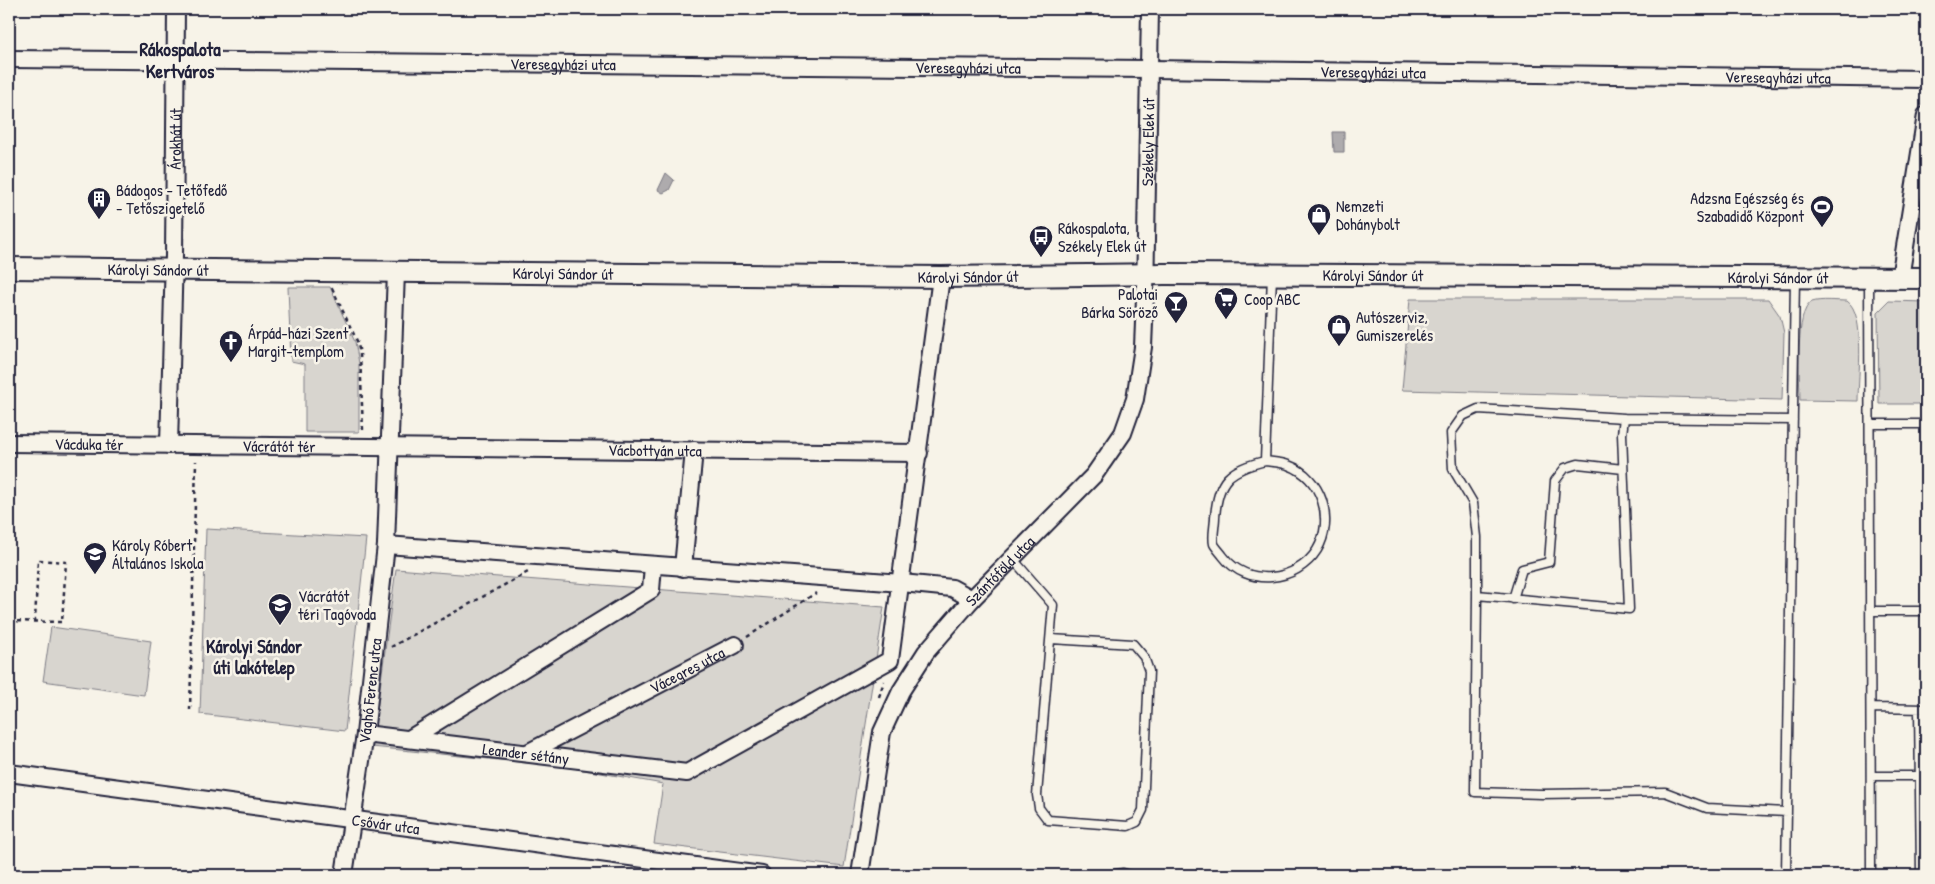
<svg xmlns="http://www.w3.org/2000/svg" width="1935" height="884" font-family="'Patrick Hand',sans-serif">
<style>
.green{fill:#d8d5cf;stroke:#7d7c85}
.water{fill:#aeabad;stroke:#76747f}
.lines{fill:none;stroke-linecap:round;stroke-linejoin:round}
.service-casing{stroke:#22223b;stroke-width:11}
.minor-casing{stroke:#22223b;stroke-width:20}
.tertiary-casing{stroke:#22223b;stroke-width:24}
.path{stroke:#22223b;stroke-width:2.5;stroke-dasharray:4 4;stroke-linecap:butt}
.service{stroke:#f7f3e8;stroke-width:8}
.minor{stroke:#f7f3e8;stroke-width:16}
.tertiary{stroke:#f7f3e8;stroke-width:20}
.labels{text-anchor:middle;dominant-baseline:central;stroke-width:5;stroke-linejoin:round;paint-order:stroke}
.street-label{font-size:16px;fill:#22223b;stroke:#f7f3e8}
.poi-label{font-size:16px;fill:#22223b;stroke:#f7f3e8;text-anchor:start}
.neighbourhood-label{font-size:18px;font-weight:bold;fill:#22223b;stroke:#f7f3e8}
.quarter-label{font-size:19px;font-weight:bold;fill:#22223b;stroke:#f7f3e8}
</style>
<rect width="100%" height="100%" fill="#f7f3e8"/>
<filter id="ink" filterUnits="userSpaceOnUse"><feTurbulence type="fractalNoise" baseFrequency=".02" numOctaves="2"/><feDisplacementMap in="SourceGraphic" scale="10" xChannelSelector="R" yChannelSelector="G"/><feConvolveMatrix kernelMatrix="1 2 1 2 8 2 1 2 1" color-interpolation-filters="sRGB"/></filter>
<g filter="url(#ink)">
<path class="green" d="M 288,287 L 330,287 L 355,342 L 359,363 L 359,432 L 305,432 L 305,364 L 291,361 Z
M 1410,299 L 1768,299 L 1780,316 L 1784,333 L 1782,400 L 1402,390 Z
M 1847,301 C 1866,314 1858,377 1858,401 L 1800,400 C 1800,382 1794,310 1812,302 C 1821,299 1837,301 1847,301 Z
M 1889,301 L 1926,302 L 1926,404 L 1879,404 L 1878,312 Z
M 206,529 L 366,538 L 345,731 L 200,714 Z
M 396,569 L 884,607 L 844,867 L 654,844 L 663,784 L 567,767 L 372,747 Z
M 51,627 L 151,641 L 144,695 L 43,681 Z"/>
<path class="water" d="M 1333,132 L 1344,132 L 1344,152 L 1334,152 Z
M 666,173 L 674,180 L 669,190 L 663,193 L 658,190 Z"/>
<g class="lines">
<g class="service-casing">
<path id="service" d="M 1869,277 L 1871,875
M 1871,424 L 1926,424
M 1265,461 C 1272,462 1281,462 1288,465 C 1322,477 1335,520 1317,550 C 1297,582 1247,588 1223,556 C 1221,553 1216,548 1214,544 C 1212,536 1215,525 1215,517 C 1218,479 1229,470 1265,461 Z
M 1265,461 L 1272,275
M 1012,558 L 1053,605 L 1037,795 L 1039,808 L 1048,820 L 1128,826 L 1137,822 L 1143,810 L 1149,671 L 1144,657 L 1133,644 L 1051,639
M 1477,595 L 1477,537 L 1473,503 L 1453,469 L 1451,433 L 1463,416 L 1478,409 L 1624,418
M 1513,599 L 1522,569 L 1549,562 L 1555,481 L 1565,468 L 1578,464 L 1623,469
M 1871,611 L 1926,611
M 1871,708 L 1926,709
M 1919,709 L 1921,875
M 1871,776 L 1926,776
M 1787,812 L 1707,808 L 1665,792 L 1542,794 L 1475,792 L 1477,595 L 1629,609 L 1622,434 L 1624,418 L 1793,420
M 1110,875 L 1123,873 L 1130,875
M 1786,875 L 1795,277"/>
</g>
<g class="minor-casing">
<g id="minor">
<path id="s1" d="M 9,59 L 1149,69 L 1926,79"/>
<path d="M 1900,278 L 1926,115"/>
<path id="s2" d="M 9,443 L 919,453"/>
<path id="s3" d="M 169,445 L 174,255 L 176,9"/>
<path d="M 386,545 L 902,583 L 952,588 L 972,599"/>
<path d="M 683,568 L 694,450"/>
<path id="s4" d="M 365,734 L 687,773 L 890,660 L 941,277"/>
<path d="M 409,739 L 651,590 L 653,566"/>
<path id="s5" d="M 529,752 L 735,645"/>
<path id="s6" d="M 9,773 L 762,875"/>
<path id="s7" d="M 344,875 L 365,734 L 386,545 L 396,272"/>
<path id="s8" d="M 860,875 L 882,732 L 901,691 L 926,652 L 972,599 L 1094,475 L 1123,433 L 1135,399 L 1143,347 L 1145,297 L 1150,9"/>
</g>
</g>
<g class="tertiary-casing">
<g id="tertiary">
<path id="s9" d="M 9,268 L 941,277 L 1165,274 L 1926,278"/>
</g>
</g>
<path class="path" d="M 332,288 L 357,341 L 360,353 L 363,431
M 9,621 L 62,622 L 66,562 L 38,560 L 35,621
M 747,637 L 816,593
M 391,647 L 528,572
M 879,697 L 884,681
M 190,710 L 196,461"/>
<use href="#service" class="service"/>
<use href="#minor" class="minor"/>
<use href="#tertiary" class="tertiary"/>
</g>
</g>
<defs>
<g id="building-pin" transform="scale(1.25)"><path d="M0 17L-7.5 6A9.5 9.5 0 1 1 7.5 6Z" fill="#22223b" stroke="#f7f3e8"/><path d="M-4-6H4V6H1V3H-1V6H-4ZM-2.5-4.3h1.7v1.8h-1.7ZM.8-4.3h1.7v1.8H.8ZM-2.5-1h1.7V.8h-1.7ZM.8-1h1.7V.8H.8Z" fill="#fff"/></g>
<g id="stadium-pin" transform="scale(1.25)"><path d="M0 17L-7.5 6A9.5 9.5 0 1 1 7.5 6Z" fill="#22223b" stroke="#f7f3e8"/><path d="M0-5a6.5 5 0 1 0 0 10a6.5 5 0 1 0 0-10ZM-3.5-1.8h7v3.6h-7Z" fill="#fff"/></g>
<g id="shop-pin" transform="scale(1.25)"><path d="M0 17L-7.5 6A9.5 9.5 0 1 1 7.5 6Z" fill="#22223b" stroke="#f7f3e8"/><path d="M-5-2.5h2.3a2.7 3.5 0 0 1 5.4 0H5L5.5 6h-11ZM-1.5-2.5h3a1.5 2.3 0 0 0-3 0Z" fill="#fff"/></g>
<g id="bus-pin" transform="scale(1.25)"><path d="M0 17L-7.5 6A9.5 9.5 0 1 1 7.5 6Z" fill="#22223b" stroke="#f7f3e8"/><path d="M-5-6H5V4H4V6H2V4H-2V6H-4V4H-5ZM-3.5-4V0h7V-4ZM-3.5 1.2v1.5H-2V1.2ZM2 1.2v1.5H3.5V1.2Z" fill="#fff"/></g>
<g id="supermarket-pin" transform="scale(1.25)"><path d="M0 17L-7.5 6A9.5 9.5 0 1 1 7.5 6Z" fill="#22223b" stroke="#f7f3e8"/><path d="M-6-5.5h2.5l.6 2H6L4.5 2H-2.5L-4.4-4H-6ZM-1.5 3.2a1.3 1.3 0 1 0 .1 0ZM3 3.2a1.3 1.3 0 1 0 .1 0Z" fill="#fff"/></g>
<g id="bar-pin" transform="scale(1.25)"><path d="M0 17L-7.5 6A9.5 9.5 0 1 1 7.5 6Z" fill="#22223b" stroke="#f7f3e8"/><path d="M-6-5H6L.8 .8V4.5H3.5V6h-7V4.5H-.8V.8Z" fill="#fff"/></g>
<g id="church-pin" transform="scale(1.25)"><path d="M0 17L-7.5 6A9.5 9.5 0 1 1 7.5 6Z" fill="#22223b" stroke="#f7f3e8"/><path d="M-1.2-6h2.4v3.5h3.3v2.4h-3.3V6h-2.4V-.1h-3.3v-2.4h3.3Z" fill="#fff"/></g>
<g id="school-pin" transform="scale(1.25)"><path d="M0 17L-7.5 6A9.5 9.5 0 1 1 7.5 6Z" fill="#22223b" stroke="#f7f3e8"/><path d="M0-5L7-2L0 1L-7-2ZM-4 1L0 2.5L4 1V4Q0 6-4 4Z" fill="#fff"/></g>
</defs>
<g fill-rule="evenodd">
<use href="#building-pin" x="99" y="199"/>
<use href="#stadium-pin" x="1822" y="207"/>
<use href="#shop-pin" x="1319" y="215"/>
<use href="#bus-pin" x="1041" y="237"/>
<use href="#supermarket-pin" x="1226" y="299"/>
<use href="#bar-pin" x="1176" y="303"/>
<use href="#shop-pin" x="1339" y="326"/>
<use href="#church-pin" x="231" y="342"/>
<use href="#school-pin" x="95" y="554"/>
<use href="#school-pin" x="280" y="605"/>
</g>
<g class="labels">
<g class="street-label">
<text stroke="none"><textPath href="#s1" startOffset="554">Veresegyházi utca</textPath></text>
<text stroke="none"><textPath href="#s1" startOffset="959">Veresegyházi utca</textPath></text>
<text stroke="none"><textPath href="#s1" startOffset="1364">Veresegyházi utca</textPath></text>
<text stroke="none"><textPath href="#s1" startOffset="1769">Veresegyházi utca</textPath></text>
<text stroke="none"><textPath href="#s3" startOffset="306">Árokhát út</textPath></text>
<text stroke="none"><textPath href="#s8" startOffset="825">Székely Elek út</textPath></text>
<text stroke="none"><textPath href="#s9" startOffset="149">Károlyi Sándor út</textPath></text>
<text stroke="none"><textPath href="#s9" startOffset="554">Károlyi Sándor út</textPath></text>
<text stroke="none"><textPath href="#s9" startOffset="1364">Károlyi Sándor út</textPath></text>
<text stroke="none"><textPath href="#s9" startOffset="959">Károlyi Sándor út</textPath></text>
<text stroke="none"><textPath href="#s9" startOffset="1769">Károlyi Sándor út</textPath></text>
<text stroke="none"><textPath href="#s2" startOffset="80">Vácduka tér</textPath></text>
<text stroke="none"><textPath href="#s2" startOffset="270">Vácrátót tér</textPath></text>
<text stroke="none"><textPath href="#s2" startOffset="646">Vácbottyán utca</textPath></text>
<text stroke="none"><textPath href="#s8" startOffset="346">Szántóföld utca</textPath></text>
<text stroke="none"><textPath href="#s5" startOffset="178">Vácegres utca</textPath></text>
<text stroke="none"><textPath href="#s7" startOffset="186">Vághó Ferenc utca</textPath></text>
<text stroke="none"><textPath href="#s4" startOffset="162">Leander sétány</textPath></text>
<text stroke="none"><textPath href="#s6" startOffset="380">Csővár utca</textPath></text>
</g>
<g class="poi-label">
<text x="116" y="190">Bádogos - Tetőfedő<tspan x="116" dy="18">- Tetőszigetelő</tspan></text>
<text x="1804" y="198" text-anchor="end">Adzsna Egészség és<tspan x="1804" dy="18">Szabadidő Központ</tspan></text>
<text x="1336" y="206">Nemzeti<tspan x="1336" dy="18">Dohánybolt</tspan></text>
<text x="1058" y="228">Rákospalota,<tspan x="1058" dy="18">Székely Elek út</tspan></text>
<text x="1158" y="294" text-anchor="end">Palotai<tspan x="1158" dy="18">Bárka Söröző</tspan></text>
<text x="1244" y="299">Coop ABC</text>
<text x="1356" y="317">Autószerviz,<tspan x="1356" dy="18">Gumiszerelés</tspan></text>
<text x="248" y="333">Árpád-házi Szent<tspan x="248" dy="18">Margit-templom</tspan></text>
<text x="112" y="545">Károly Róbert<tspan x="112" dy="18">Általános Iskola</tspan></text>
<text x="298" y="596">Vácrátót<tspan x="298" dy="18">téri Tagóvoda</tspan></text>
</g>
<g class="neighbourhood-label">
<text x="254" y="646">Károlyi Sándor<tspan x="254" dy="21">úti lakótelep</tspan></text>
</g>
<g class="quarter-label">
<text x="180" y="49">Rákospalota<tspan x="180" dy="22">Kertváros</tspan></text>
</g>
</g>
<rect width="1935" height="884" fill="none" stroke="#f7f3e8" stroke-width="30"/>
<rect x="15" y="15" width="1905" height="854" fill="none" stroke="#22223b" stroke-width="2" filter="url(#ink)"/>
</svg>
